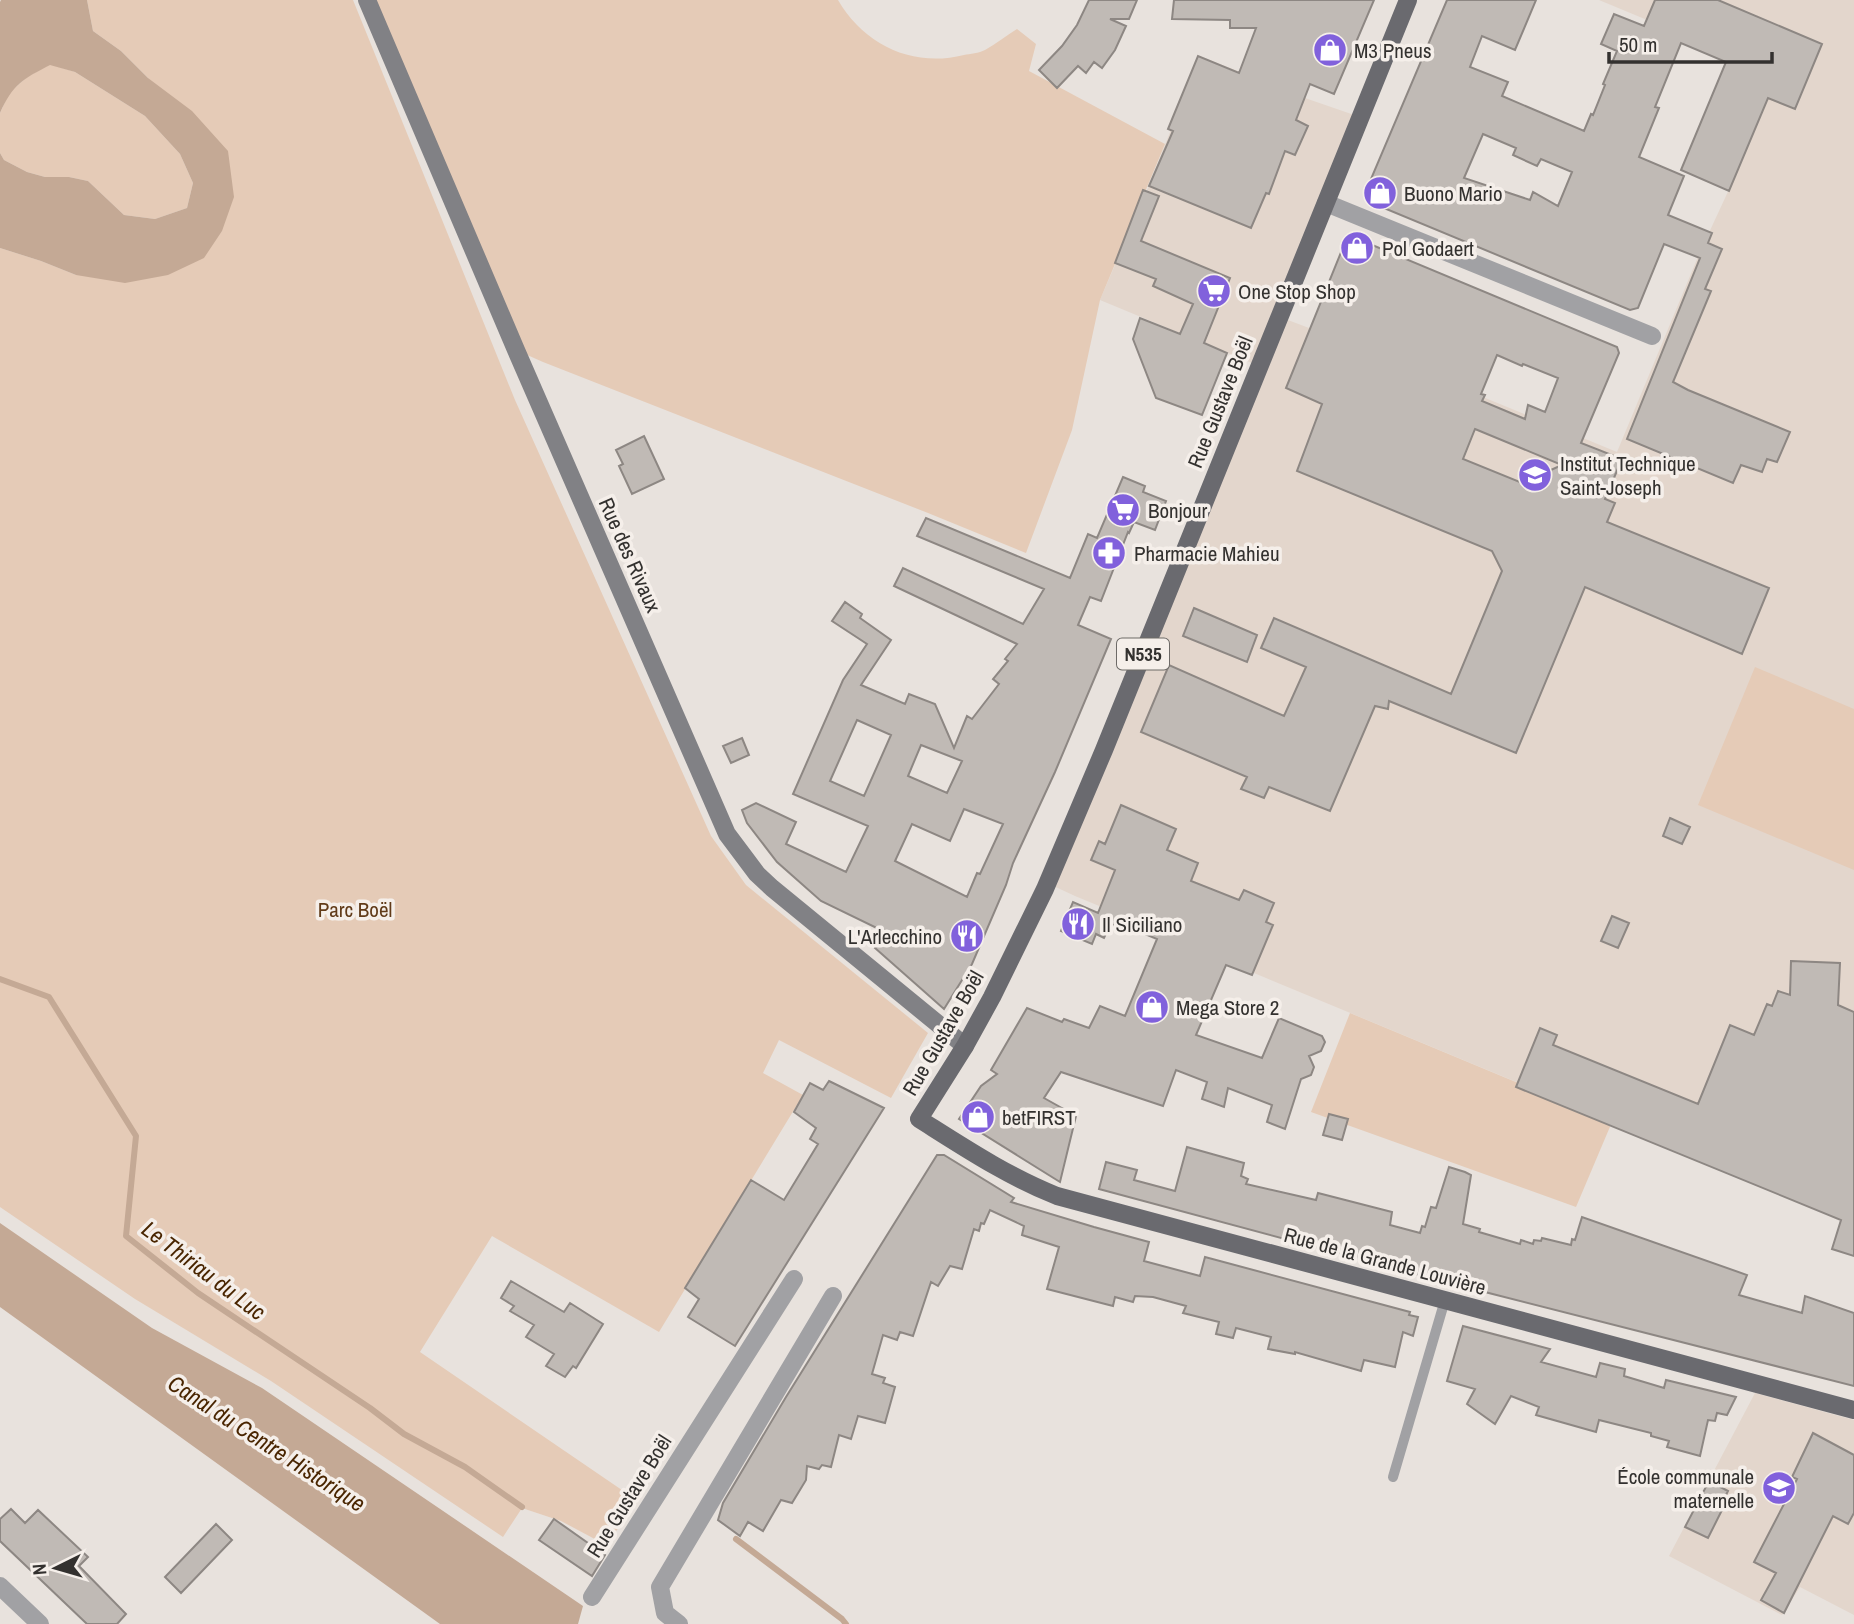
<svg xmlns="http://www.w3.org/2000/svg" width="1854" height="1624" font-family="'Archivo Narrow',sans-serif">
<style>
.built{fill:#e3d6cc}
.green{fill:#e5cbb7}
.water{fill:#c4a995}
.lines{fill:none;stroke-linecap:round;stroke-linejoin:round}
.stream{stroke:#c4a995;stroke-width:6}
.building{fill:#c0bab5;stroke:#8d8783;stroke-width:2;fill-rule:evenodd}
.lane{stroke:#a1a1a4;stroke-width:10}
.street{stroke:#a1a1a4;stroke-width:18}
.secondary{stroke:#818185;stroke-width:18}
.primary{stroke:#6a6a6f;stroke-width:18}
.labels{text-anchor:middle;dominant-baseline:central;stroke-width:7;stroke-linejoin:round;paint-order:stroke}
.shield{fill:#f5efea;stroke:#6d6a67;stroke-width:2}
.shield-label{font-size:19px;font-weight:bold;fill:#33312f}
.poi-label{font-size:21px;fill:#33312f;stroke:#f5efea;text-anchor:start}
.street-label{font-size:21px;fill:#33312f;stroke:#f5efea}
.park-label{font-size:21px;fill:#613b19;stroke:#f5efea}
.water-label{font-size:23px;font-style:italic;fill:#492500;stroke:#f5efea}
</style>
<rect width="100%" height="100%" fill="#e8e2dd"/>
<path class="built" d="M 1599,0 L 1854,0 L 1854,1222 L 1254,973 L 1218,955 L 1075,896 L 1047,883 L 1259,366 L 1100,300 L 1150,183 L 1200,56 L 1305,98 L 1360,117 L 1280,317 L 1388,358 L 1617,452 L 1700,252 L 1732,183 L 1777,74 Z
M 1755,1393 L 1854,1420 L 1854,1615 L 1800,1587 L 1782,1615 L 1669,1556 Z"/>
<path class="green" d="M 87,0 L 353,0 L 515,400 L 711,836 L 746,885 L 928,1033 L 891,1098 L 779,1040 L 763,1073 L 803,1095 L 659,1332 L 492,1236 L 420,1352 L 638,1501 L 606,1545 L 561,1521 L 522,1508 L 503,1537 L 271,1381 L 135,1299 L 0,1207 L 0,248 L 41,261 L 76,275 L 222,231 L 148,78 L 121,51 L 93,31 Z
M 375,0 L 838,0 C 864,45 913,68 964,55 C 970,54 979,53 985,50 C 996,44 1007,35 1017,29 L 1036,44 L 1029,71 L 1165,144 L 1100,300 L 1072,430 L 1026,553 L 928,513 L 543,362 L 516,350 Z
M 50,64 L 75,72 L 145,116 L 180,154 L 193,183 L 187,208 L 155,219 L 124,215 L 88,181 L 69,177 L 45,177 L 27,172 L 4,160 L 0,153 L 0,113 L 9,93 L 27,77 Z
M 1755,667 L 1854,709 L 1854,870 L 1698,805 Z
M 1350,1013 L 1612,1122 L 1576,1207 L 1311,1112 Z"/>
<path class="water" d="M 1,0 L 87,0 L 93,31 L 121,51 L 148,78 L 192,111 L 228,151 L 234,197 L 222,231 L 204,258 L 168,275 L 125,283 L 76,275 L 41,261 L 0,248 L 0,153 L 4,160 L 27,172 L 45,177 L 69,177 L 88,181 L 124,215 L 155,219 L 187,208 L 193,183 L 180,154 L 145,116 L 75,72 L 50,65 C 23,79 13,84 0,113 L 0,2 Z
M 0,1223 L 152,1328 L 262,1388 L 583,1606 L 578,1624 L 440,1624 L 0,1307 Z"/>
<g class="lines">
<path class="stream" d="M 0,979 L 49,997 L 136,1136 L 126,1236 L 198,1293 L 370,1408 L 404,1434 L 465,1467 L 522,1507
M 736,1539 L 842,1619 L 846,1624"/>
</g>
<path class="building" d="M 1089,0 L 1137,0 L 1129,19 L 1110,19 L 1126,26 L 1115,50 L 1102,68 L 1094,62 L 1086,73 L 1078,66 L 1057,88 L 1039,70 L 1062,46 L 1077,25 Z
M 1174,0 L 1374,0 L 1334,94 L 1310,84 L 1296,120 L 1308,126 L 1295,155 L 1285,151 L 1269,194 L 1266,193 L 1251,228 L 1149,186 L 1173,131 L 1168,129 L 1198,56 L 1239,73 L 1256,28 L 1230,28 L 1230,20 L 1172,19 Z
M 1447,0 L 1536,0 L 1515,50 L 1482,36 L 1470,67 L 1508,82 L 1502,96 L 1584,131 L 1591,114 L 1593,115 L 1605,85 L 1603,84 L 1617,51 L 1601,44 L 1614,14 L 1644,26 L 1655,0 L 1718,0 L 1822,44 L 1795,109 L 1768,98 L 1729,191 L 1681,170 L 1726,62 L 1681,43 L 1655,107 L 1659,108 L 1639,157 L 1684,176 L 1668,215 L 1712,233 L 1708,243 L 1722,249 L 1705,289 L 1711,291 L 1673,382 L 1688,390 L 1790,432 L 1777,462 L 1767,459 L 1762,472 L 1741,465 L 1733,483 L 1627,439 L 1700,258 L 1664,244 L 1638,308 L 1630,310 L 1367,201 L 1365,193 ZM 1483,134 L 1516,148 L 1513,155 L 1537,166 L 1541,159 L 1572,172 L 1558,206 L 1533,192 L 1530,200 L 1464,178 Z
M 1143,190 L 1159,196 L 1141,241 L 1230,278 L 1204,343 L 1227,353 L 1202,415 L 1156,398 L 1133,339 L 1140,318 L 1180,334 L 1193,304 L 1153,286 L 1156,279 L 1115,263 Z
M 1353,237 L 1617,347 L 1619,353 L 1581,443 L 1622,459 L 1605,499 L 1615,503 L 1607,522 L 1769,588 L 1742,654 L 1585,587 L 1516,753 L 1389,701 L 1388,709 L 1375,706 L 1330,811 L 1269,787 L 1264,798 L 1241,789 L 1247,777 L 1141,732 L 1169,665 L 1284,716 L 1306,667 L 1261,648 L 1274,618 L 1451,694 L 1502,571 L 1492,551 L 1297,471 L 1322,404 L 1286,388 L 1346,240 ZM 1497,355 L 1522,366 L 1523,364 L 1558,378 L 1545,412 L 1528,405 L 1525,419 L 1482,401 L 1485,395 L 1481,394 ZM 1475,429 L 1562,465 L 1522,483 L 1463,459 Z
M 644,436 L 664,479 L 632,494 L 619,466 L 623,464 L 616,450 Z
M 1123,477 L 1145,486 L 1143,492 L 1166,501 L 1155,530 L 1134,522 L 1129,533 L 1128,532 L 1101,601 L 1090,597 L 1078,625 L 1111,639 L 1055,772 L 1013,863 L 1006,885 L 972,964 L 944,1009 L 875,948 L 883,931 L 821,901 L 777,862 L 747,823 L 742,810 L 756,803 L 796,822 L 786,844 L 846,872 L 868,826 L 793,794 L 843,680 L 867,644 L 832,621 L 845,602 L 862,614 L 860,618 L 891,640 L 861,685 L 905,704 L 909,694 L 935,704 L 954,748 L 967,716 L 972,719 L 999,684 L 993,679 L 1008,661 L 1005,659 L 1017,644 L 894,586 L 903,568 L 1023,624 L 1044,589 L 917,536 L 926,518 L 1070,578 L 1088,534 L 1097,538 ZM 857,720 L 891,735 L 864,796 L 830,781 ZM 921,745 L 962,761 L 947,793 L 908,776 ZM 964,809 L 1003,824 L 980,874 L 977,873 L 967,897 L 895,861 L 912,824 L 950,841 Z
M 1194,608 L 1257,635 L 1247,662 L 1183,636 Z
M 742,738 L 749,755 L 731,763 L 723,746 Z
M 1121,805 L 1176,829 L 1167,850 L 1198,863 L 1191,881 L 1239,900 L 1244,890 L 1274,903 L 1266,922 L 1273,925 L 1252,975 L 1226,965 L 1196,1035 L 1262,1058 L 1279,1018 L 1322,1036 L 1325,1042 L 1321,1051 L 1309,1056 L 1314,1067 L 1311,1075 L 1301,1079 L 1285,1129 L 1267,1122 L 1272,1105 L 1228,1088 L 1224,1107 L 1202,1099 L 1207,1082 L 1176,1070 L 1163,1106 L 1061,1072 L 1044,1098 L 1076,1116 L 1060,1182 L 959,1119 L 981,1086 L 997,1074 L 991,1070 L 1027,1008 L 1062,1022 L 1064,1019 L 1089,1028 L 1100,1006 L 1125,1016 L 1157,939 L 1114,921 L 1113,926 L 1110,925 L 1104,938 L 1096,934 L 1092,944 L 1061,931 L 1073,902 L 1098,913 L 1115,870 L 1091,860 L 1099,841 L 1105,844 Z
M 1670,818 L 1690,827 L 1682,844 L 1663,836 Z
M 1612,916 L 1629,923 L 1618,948 L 1601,941 Z
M 1791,961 L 1840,963 L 1838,1005 L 1854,1012 L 1854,1256 L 1832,1249 L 1841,1220 L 1516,1087 L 1540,1028 L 1557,1035 L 1553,1045 L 1698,1104 L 1730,1025 L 1754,1035 L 1767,1004 L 1772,1006 L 1778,991 L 1790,995 Z
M 829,1081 L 884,1108 L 735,1346 L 688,1317 L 699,1299 L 685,1288 L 751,1180 L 784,1200 L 818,1144 L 810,1139 L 816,1128 L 794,1112 L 810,1083 L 823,1090 Z
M 1329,1114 L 1348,1119 L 1342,1140 L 1323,1135 Z
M 1187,1147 L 1244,1163 L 1241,1176 L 1248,1179 L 1246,1184 L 1316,1200 L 1318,1193 L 1392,1212 L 1390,1225 L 1420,1233 L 1422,1226 L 1425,1227 L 1431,1207 L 1436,1208 L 1449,1167 L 1465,1172 L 1471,1175 L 1463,1224 L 1480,1229 L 1479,1232 L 1520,1244 L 1521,1240 L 1533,1244 L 1534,1240 L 1541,1241 L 1542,1238 L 1571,1245 L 1572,1239 L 1575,1240 L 1582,1217 L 1747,1275 L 1739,1295 L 1802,1313 L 1805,1296 L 1854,1313 L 1854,1386 L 1481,1291 L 1482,1289 L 1467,1287 L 1419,1275 L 1099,1189 L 1106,1162 L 1137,1170 L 1134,1180 L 1175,1191 Z
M 937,1155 L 944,1155 L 1014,1198 L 1011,1202 L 1094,1227 L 1149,1242 L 1144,1261 L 1200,1276 L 1205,1257 L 1410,1312 L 1409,1315 L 1418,1317 L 1413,1336 L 1403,1332 L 1395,1367 L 1364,1360 L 1361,1371 L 1295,1352 L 1295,1354 L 1268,1349 L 1271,1337 L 1236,1328 L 1233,1338 L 1216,1334 L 1219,1322 L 1183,1313 L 1186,1306 L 1153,1297 L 1135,1296 L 1133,1302 L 1115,1297 L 1113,1306 L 1047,1289 L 1059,1247 L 1022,1235 L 1024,1226 L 990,1210 L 984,1224 L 981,1223 L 979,1231 L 974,1229 L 962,1269 L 950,1266 L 938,1286 L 931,1282 L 913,1336 L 900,1332 L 897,1340 L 883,1335 L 872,1374 L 885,1378 L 883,1383 L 895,1387 L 885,1423 L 858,1416 L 851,1439 L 839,1435 L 831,1467 L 822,1465 L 819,1469 L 807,1466 L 806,1480 L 792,1503 L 781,1500 L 763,1531 L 748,1522 L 740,1536 L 718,1520 L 723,1503 L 786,1397 Z
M 511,1281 L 564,1312 L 570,1303 L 603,1324 L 576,1368 L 573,1366 L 565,1377 L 546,1366 L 554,1354 L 526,1337 L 534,1325 L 510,1311 L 514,1306 L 501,1298 Z
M 1463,1326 L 1550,1349 L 1541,1362 L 1596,1377 L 1600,1363 L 1625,1369 L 1624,1376 L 1664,1388 L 1666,1380 L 1736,1397 L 1727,1415 L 1717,1413 L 1715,1421 L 1708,1420 L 1700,1456 L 1667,1447 L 1669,1441 L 1651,1436 L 1651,1433 L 1599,1420 L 1596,1432 L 1536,1415 L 1539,1407 L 1511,1396 L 1495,1424 L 1467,1404 L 1475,1389 L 1447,1381 Z
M 1813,1433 L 1854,1455 L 1854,1513 L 1848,1524 L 1833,1516 L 1784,1613 L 1761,1600 L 1776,1573 L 1754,1562 L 1797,1479 L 1792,1477 Z
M 1709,1481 L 1728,1491 L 1725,1497 L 1728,1498 L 1708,1538 L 1685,1527 Z
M 11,1509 L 25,1523 L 38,1510 L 88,1557 L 79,1566 L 126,1614 L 117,1624 L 87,1624 L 0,1541 L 0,1519 Z
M 554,1519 L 605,1555 L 592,1576 L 539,1540 Z
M 216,1524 L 232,1540 L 181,1593 L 165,1577 Z"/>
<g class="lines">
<path class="lane" d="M 1393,1477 L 1445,1300"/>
<path class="street" d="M 1326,203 L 1652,336
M 0,1586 L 40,1624
M 592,1597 L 794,1279
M 679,1624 L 665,1613 L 660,1587 L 833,1296"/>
<path class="secondary" d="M 367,0 L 516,350 L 727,834 L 757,874 L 772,888 L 965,1046"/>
<path class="primary" d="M 1408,0 L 1104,750 L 1045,889 L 992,997 L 965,1046 L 919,1119 C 965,1148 1007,1176 1057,1196 L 1854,1410"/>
</g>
<defs>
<g id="shop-disc" transform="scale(1.75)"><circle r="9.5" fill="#8161dc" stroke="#f5efea"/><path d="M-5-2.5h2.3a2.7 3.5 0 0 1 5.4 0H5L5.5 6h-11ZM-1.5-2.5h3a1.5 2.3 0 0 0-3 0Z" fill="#fff"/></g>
<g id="supermarket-disc" transform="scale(1.75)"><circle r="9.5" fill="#8161dc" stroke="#f5efea"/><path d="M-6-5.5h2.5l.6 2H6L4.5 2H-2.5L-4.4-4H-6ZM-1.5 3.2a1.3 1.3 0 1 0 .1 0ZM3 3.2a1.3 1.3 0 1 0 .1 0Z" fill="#fff"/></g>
<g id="school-disc" transform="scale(1.75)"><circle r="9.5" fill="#8161dc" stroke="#f5efea"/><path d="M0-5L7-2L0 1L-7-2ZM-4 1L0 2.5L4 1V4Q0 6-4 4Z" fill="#fff"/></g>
<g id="pharmacy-disc" transform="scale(1.75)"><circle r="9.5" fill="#8161dc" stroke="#f5efea"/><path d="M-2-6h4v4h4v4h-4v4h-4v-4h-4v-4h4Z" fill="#fff"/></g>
<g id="restaurant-disc" transform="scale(1.75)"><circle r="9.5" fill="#8161dc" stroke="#f5efea"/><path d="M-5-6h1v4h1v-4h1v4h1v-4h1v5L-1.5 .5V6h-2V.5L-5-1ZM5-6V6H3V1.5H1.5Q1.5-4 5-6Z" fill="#fff"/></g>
</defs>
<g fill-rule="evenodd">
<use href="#shop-disc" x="1330" y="50"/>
<use href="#shop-disc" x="1380" y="193"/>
<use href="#shop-disc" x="1357" y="248"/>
<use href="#supermarket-disc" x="1214" y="291"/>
<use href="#school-disc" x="1535" y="475"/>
<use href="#supermarket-disc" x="1123" y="510"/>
<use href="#pharmacy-disc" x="1109" y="553"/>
<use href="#restaurant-disc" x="1078" y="924"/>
<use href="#restaurant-disc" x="967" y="936"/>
<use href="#shop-disc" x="1152" y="1007"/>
<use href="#shop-disc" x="978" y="1117"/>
<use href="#school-disc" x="1779" y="1488"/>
</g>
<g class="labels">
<rect class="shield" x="1117" y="638.5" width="52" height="31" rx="5"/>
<g class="shield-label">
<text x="1143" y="654">N535</text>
</g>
<g class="poi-label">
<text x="1354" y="50">M3 Pneus</text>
<text x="1404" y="193">Buono Mario</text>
<text x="1382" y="248">Pol Godaert</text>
<text x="1238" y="291">One Stop Shop</text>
<text x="1560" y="463">Institut Technique<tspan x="1560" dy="24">Saint-Joseph</tspan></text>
<text x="1148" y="510">Bonjour</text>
<text x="1134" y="553">Pharmacie Mahieu</text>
<text x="1102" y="924">Il Siciliano</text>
<text x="942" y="936" text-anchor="end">L'Arlecchino</text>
<text x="1176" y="1007">Mega Store 2</text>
<text x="1002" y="1117">betFIRST</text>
<text x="1754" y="1476" text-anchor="end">École communale<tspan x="1754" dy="24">maternelle</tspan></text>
</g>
<g class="street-label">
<text transform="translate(1220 402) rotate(-68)">Rue Gustave Boël</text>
<text transform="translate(630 555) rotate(66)">Rue des Rivaux</text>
<text transform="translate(943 1033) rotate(-60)">Rue Gustave Boël</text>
<text transform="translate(1385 1261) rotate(15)">Rue de la Grande Louvière</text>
<text transform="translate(629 1496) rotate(-58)">Rue Gustave Boël</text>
</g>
<g class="park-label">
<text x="355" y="909">Parc Boël</text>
</g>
<g class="water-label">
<text transform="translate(204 1270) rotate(37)">Le Thiriau du Luc</text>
<text transform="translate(267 1443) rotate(33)">Canal du Centre Historique</text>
</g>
</g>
<g transform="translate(56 1568) rotate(265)" stroke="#f5efea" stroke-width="5" paint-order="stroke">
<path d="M0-5L12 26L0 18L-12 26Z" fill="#33312f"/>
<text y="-10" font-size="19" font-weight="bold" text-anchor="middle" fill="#33312f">N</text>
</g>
<path d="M1609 52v10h163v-10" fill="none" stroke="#33312f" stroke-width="3.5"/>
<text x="1619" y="52" font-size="21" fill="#33312f" stroke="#f5efea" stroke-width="5" paint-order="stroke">50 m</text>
</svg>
